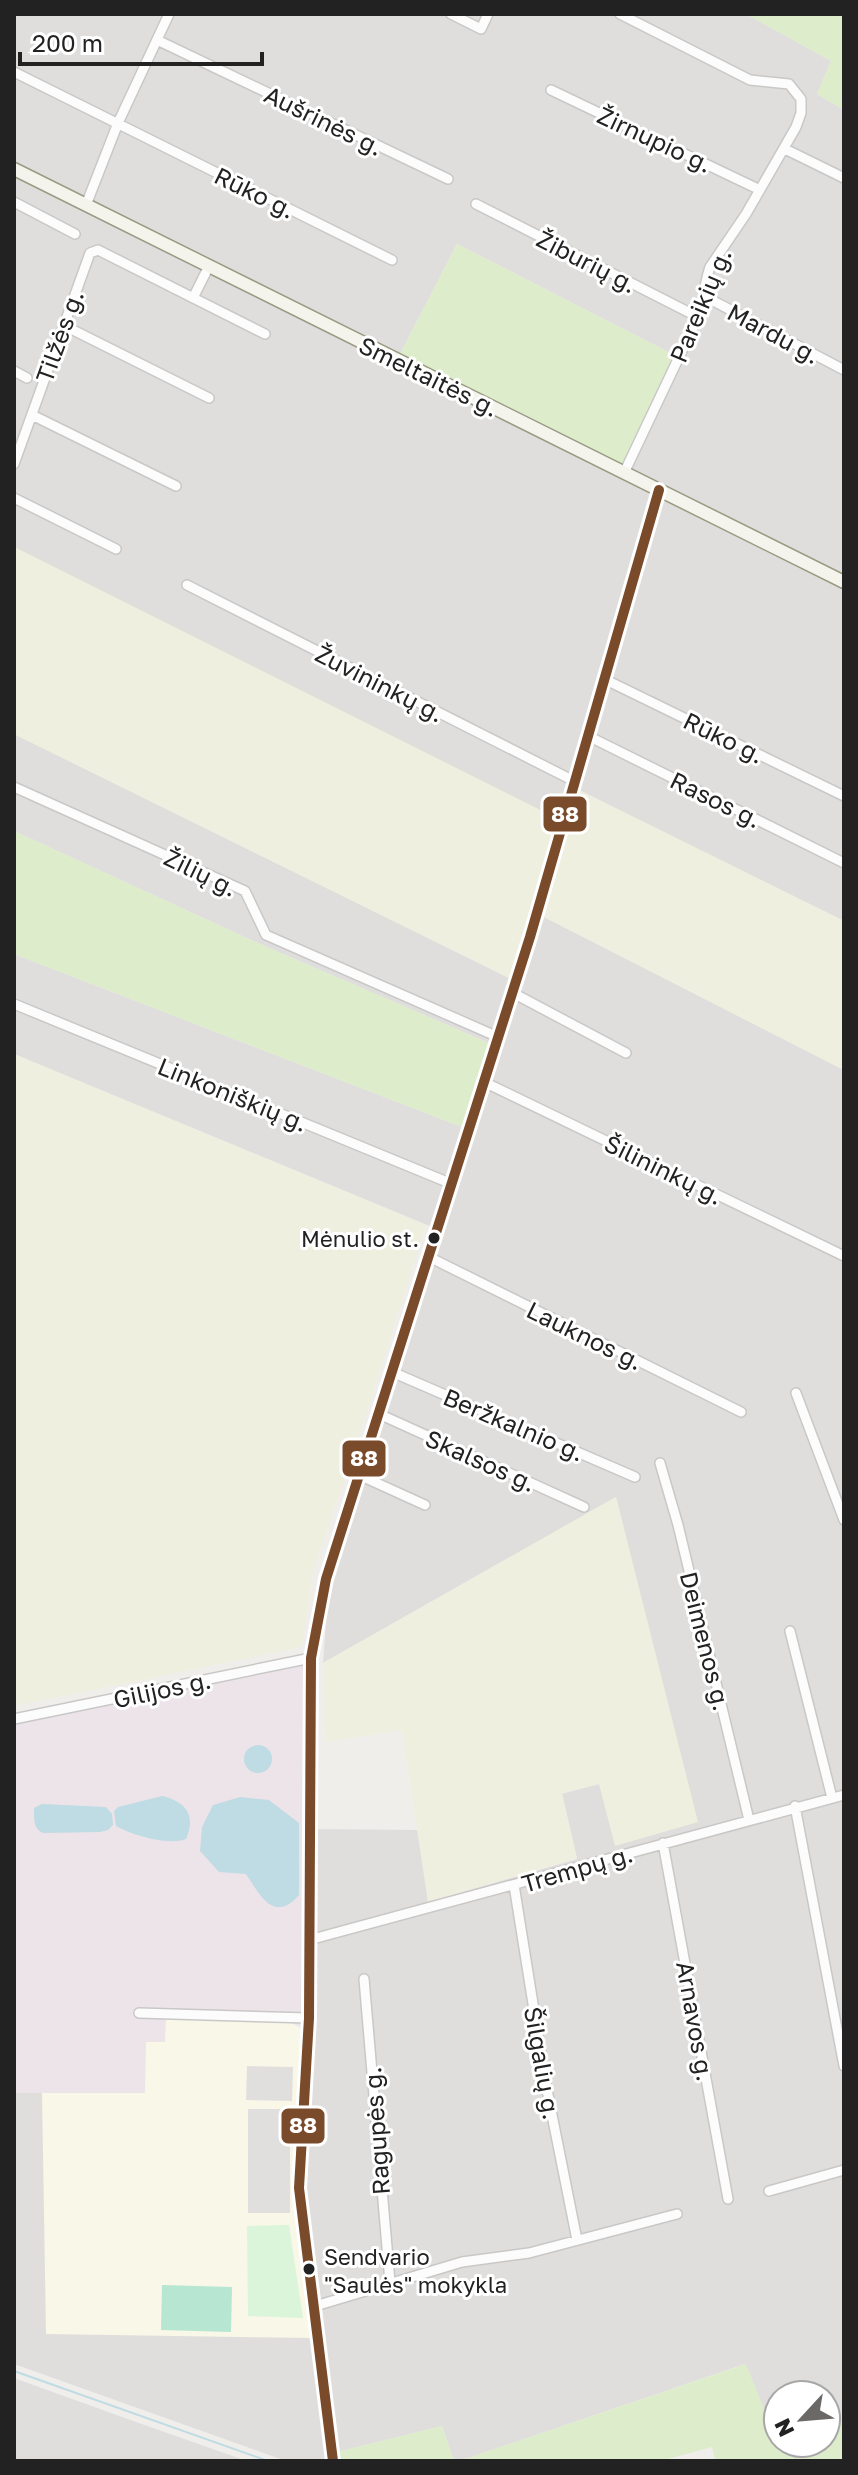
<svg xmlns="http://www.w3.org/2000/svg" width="858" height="2475" font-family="'Golos Text',sans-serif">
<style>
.residential{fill:#dfdedc}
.industrial{fill:#ede4e9}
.education{fill:#f8f7e8}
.farmland{fill:#efefdf}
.grass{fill:#ddeccb}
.park{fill:#daf5da}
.pitch{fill:#b7e6d2}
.parking{fill:#e0dfde}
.water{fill:#bfdbe3}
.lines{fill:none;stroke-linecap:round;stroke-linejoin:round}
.stream{stroke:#bfdbe3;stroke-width:2}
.minor-casing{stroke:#c9c8c7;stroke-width:12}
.secondary-casing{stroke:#999a82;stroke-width:15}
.minor{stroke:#fdfcfc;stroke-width:9}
.secondary{stroke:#f4f4ed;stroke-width:12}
.bus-1-casing{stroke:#fff;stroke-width:16}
.bus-1{stroke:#7a4b2a;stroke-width:10}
.bus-dot{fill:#222;stroke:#fff;stroke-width:3}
.labels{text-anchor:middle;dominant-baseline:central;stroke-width:6;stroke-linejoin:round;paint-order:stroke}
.bus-label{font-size:22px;fill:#222;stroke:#fff;text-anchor:end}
.street-label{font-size:24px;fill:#222;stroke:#fff}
.line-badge{stroke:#fff;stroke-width:3}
.badge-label{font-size:22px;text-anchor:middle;font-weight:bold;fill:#fff}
</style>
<rect width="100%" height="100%" fill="#f0eeeb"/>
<path class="residential" d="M 14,14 L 746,14 L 831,61 L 817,94 L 844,110 L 844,576 L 624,467 L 676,356 L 457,244 L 399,356 L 14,164 Z
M 14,175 L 647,489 L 651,500 L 558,819 L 14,547 Z
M 666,501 L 844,590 L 844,921 L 579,790 L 659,504 Z
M 14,734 L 509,978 L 491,1044 L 260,944 L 14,831 Z
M 544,917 L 844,1070 L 844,2413 L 826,2419 L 826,2395 L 778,2395 L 778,2435 L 775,2436 L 745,2364 L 459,2461 L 454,2461 L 442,2426 L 337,2452 L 306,2208 L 305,2157 L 314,1996 L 315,1829 L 419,1830 L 428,1902 L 577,1859 L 561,1794 L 599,1784 L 697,1822 L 616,1497 L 323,1663 L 328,1594 Z
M 14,954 L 462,1127 L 432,1227 L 14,1054 Z
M 303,2029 L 295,2196 L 328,2461 L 286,2461 L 14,2364 L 14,2093 L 145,2093 L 146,2042 Z
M 14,2378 L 136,2422 L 247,2461 L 14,2461 Z"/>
<path class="industrial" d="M 302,1665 L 307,1672 L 303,2029 L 290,2022 L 166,2020 L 165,2042 L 146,2043 L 146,2093 L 14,2093 L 14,1722 Z"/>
<path class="education" d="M 166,2019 L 290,2022 L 303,2029 L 295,2196 L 312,2338 L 46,2334 L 42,2093 L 145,2093 L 146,2042 L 165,2042 Z"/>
<path class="farmland" d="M 14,547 L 558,819 L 509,978 L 14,734 Z
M 579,790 L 844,921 L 844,1070 L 544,917 Z
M 14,1054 L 426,1225 L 363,1424 L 313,1571 L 302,1647 L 14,1706 Z
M 616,1497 L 698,1822 L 615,1846 L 599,1784 L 562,1793 L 577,1858 L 428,1902 L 402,1730 L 326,1742 L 323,1663 Z"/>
<path class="grass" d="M 746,14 L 844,14 L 844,110 L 817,94 L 831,61 Z
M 457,244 L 676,356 L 624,467 L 399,356 Z
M 14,831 L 260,944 L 491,1044 L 462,1127 L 14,954 Z
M 746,2364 L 775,2436 L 778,2435 L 778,2443 L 826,2443 L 826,2419 L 844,2413 L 844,2461 L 715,2461 L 712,2447 L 661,2461 L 459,2461 Z
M 442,2426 L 454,2461 L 339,2461 L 337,2452 Z"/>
<path class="park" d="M 289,2225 L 303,2318 L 248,2316 L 247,2226 Z"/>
<path class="pitch" d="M 162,2285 L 232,2287 L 231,2332 L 161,2330 Z"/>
<path class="parking" d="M 247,2066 L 293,2067 L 292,2101 L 246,2100 Z
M 248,2109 L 290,2109 L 290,2213 L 248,2213 Z"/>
<path class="water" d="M244 1759a14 14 0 1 1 28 0a14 14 0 1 1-28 0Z
M 162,1796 C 187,1802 196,1816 186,1839 C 168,1846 132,1835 116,1826 L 114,1811 L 118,1807 Z
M 240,1797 L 269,1800 L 299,1823 L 299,1895 C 273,1925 259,1893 246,1874 L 219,1872 L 200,1851 L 202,1827 L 213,1805 Z
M 42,1804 L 106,1807 L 112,1814 L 113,1825 L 108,1830 L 100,1832 L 43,1833 C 33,1829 34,1818 34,1808 Z"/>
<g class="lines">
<path class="stream" d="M 14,2371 L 268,2461"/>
<g class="minor-casing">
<path id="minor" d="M 451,14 L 481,29 L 488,14
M 620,14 L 750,80 L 789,84 L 801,99 L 801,113 L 796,127 L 746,214 L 710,267 C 704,284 704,301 698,317 L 624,473
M 157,40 L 448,179
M 14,72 L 392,260
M 551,90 L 758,189
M 785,149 L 844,178
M 14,202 L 75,234
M 476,204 L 698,317
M 86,205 L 118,123 L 169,14
M 704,296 L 844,370
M 193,298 L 209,266
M 63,325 L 209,398
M 14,371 L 27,378
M 32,415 L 176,486
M 14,464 L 90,253 L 98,250 L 265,334
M 14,498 L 116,549
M 187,585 L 574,781
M 604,679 L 844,796
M 588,736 L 844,863
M 14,787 L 245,891 L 266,935 L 498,1037
M 513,993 L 626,1053
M 14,1004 L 452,1184
M 484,1082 L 844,1256
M 429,1257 L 741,1412
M 392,1372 L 635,1477
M 796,1393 L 844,1520
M 379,1414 L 584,1507
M 660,1463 L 678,1525 L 749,1820
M 359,1475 L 425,1505
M 790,1631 L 832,1798
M 14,1719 L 311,1658
M 795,1806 L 844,2066
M 663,1843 L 728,2199
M 514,1885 L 546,2085 L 577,2240
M 309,1940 L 844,1795
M 364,1979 L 390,2282
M 139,2013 L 309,2018
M 769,2191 L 844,2170
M 312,2307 L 462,2262 L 529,2253 L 677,2214
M 333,2461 L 299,2188 L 309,2018 L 311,1658 L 326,1579 L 530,937 L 659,490"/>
</g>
<g class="secondary-casing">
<path id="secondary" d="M 14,169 L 844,582"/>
</g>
<use href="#minor" class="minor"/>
<use href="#secondary" class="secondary"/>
<g class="bus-1-casing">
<path id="bus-1" d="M 333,2461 L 299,2188 L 309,2018 L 311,1658 L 326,1579 L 530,937 L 659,490"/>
</g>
<use href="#bus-1" class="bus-1"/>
</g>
<g class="bus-dot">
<circle cx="434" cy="1238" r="7"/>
<circle cx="309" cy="2269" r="7"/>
</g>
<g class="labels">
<g class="bus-label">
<text x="419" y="1238">Mėnulio st.</text>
<text x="324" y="2256" text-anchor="start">Sendvario<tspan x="324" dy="28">"Saulės" mokykla</tspan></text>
</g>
<g class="street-label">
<text transform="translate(324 120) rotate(26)">Aušrinės g.</text>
<text transform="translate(655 139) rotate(25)">Žirnupio g.</text>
<text transform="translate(255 192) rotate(26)">Rūko g.</text>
<text transform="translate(587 261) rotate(27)">Žiburių g.</text>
<text transform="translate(700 305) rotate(-67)">Pareikių g.</text>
<text transform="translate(774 333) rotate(28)">Mardu g.</text>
<text transform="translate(59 336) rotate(-70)">Tilžės g.</text>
<text transform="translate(429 376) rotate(26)">Smeltaitės g.</text>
<text transform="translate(380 683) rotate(27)">Žuvininkų g.</text>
<text transform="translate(724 737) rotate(26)">Rūko g.</text>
<text transform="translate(716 799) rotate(26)">Rasos g.</text>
<text transform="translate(201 872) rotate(26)">Žilių g.</text>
<text transform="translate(233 1094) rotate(22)">Linkoniškių g.</text>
<text transform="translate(664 1169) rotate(26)">Šilininkų g.</text>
<text transform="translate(585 1335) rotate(26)">Lauknos g.</text>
<text transform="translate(514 1424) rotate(23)">Beržkalnio g.</text>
<text transform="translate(481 1460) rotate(24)">Skalsos g.</text>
<text transform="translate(706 1641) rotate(76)">Deimenos g.</text>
<text transform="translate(162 1689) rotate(-12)">Gilijos g.</text>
<text transform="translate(577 1868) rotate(-16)">Trempų g.</text>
<text transform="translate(696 2021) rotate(80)">Arnavos g.</text>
<text transform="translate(543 2063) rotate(80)">Šilgalių g.</text>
<text transform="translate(376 2131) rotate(-94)">Ragupės g.</text>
</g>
</g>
<g class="line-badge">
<rect x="542" y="795" width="46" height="38" rx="8" fill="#7a4b2a"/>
<rect x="341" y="1439" width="46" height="39" rx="8" fill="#7a4b2a"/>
<rect x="280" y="2107" width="46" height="38" rx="8" fill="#7a4b2a"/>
</g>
<g class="badge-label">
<text x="565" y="822">88</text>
<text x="364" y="1466">88</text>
<text x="303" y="2133">88</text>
</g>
<rect width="858" height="2475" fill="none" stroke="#222222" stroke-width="32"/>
<g transform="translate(802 2419) rotate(244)"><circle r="38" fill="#ffffff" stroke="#a7a7a7" stroke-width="2"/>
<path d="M0-6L14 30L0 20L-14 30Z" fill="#6a6968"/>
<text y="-12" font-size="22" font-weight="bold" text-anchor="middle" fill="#222222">N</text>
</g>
<path d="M20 52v12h242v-12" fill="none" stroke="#222222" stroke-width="4"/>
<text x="32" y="52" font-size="24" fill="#222222" stroke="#ffffff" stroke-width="6" paint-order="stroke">200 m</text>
</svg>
